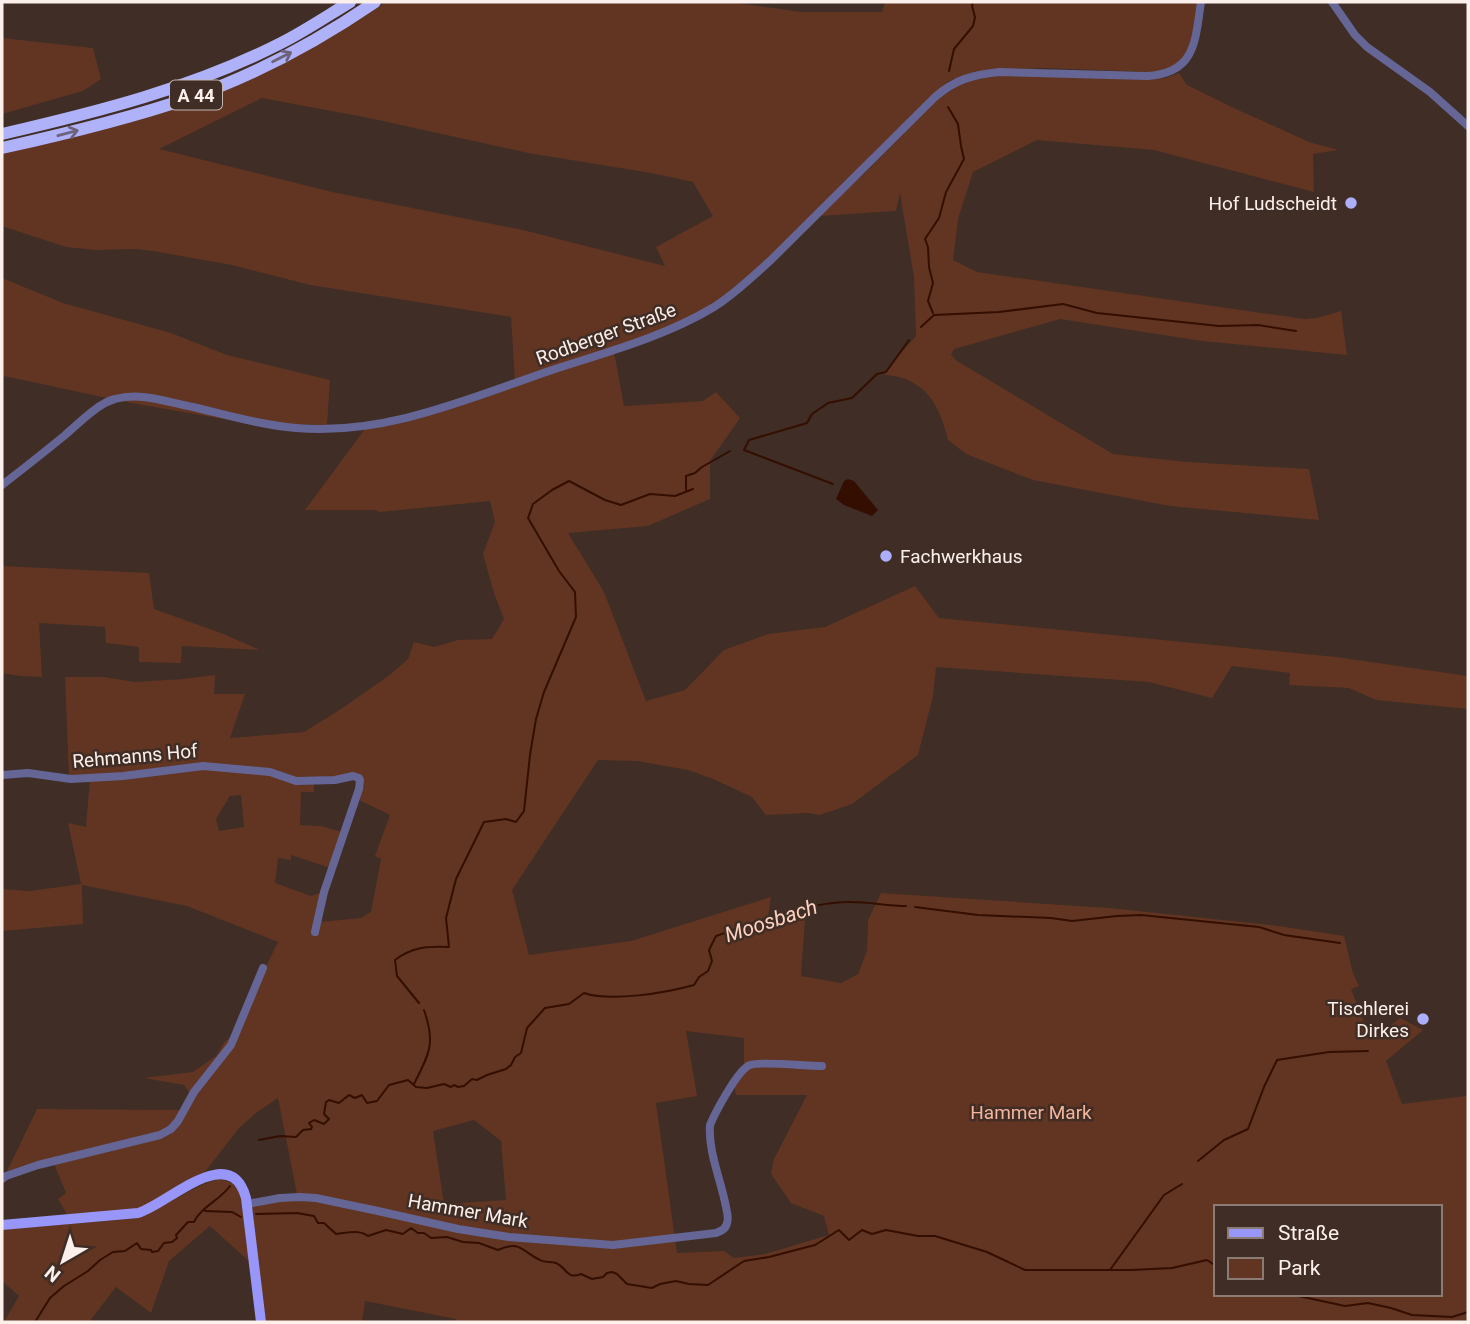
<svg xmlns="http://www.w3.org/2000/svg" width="1470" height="1324" font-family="Roboto,sans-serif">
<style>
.green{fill:#613522;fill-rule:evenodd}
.water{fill:#340f01}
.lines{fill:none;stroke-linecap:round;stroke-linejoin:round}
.stream{stroke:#340f01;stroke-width:2}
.minor{stroke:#656696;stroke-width:8}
.major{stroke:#9897f9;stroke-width:10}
.highway{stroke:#b0b2f9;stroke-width:12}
.oneway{stroke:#6c627a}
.poi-dot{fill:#adaffb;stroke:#3f2d26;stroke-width:2.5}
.labels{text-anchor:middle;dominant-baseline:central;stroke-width:5;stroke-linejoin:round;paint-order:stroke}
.shield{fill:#3f2d26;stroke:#c3b6b1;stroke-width:2}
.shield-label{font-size:18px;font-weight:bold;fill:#fcf0ec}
.poi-label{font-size:19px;fill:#fcf0ec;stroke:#3f2d26;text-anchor:end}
.street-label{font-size:19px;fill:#fcf0ec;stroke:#3f2d26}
.park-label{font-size:19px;fill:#f5b59c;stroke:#3f2d26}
.water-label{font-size:21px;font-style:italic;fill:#fed2c1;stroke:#3f2d26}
</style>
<rect width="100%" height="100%" fill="#3f2d26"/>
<path class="green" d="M 386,2 L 728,2 L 802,12 L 882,12 L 885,2 L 1198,2 C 1195,25 1193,61 1166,70 C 1162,72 1155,72 1149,72 L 1044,68 L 988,70 L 966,74 L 947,82 L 739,287 L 681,324 L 515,382 L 511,317 L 310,285 L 232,265 L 153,251 L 136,249 L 96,250 L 66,247 L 2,226 L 2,154 L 155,114 L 347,26 ZM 262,98 L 369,118 L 528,153 L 651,173 L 693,182 L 713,216 L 656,247 L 665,266 L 523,230 L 332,192 L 159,149 Z
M 2,38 L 93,48 L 101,79 L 83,91 L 2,114 Z
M 1179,73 L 1187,85 L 1236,109 L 1309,142 L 1338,150 L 1313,154 L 1314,192 L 1154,150 L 1037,140 L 973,172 L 958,219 L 953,260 L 977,272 L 1304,319 L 1317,318 L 1341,311 L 1347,355 L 1202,341 L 1060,319 L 954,349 L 951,355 L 957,361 L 1113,454 L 1187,462 L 1309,469 L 1319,520 L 1170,506 L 1033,480 L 966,454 L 948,440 C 942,416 934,393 910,381 C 902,377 892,376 883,374 L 916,336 L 914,277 L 900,193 L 896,211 L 819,216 L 869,169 L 938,99 L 964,82 L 980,77 L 1016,74 L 1153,79 L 1165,78 Z
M 2,278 L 63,303 L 171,333 L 227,355 L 330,380 L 327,425 L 252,424 L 126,402 L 4,376 L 2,378 Z
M 614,352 L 624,406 L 703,401 L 716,392 L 740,418 L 710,461 L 710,499 L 648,526 L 568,533 L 604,592 L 646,701 L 685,690 L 724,650 L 768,634 L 825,627 L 915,586 L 939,618 L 1336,657 L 1468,676 L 1468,709 L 1376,700 L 1349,688 L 1289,685 L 1290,673 L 1232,666 L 1212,698 L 1149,682 L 936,667 L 933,696 L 918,755 L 852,804 L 820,815 L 808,813 L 766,815 L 752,797 L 713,779 L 688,770 L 637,761 L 598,760 L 512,890 L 529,955 L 631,941 L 771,897 L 767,924 L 805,920 L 801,976 L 841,983 L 858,974 L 867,951 L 868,920 L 881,893 L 1109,908 L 1279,926 L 1344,936 L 1353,973 L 1359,986 L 1351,989 L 1371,1040 L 1400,1018 L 1423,1030 L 1386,1061 L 1402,1104 L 1466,1096 L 1468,1094 L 1468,1322 L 456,1322 L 456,1319 L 365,1301 L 362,1322 L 265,1322 L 250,1206 L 298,1199 L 278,1098 L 257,1112 L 239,1128 L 205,1172 L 137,1211 L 68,1216 L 58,1199 L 66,1193 L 52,1159 L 7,1171 L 37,1109 L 180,1110 L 189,1092 L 184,1085 L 144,1078 L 193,1072 L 216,1056 L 225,1041 L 237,1034 L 251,997 L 278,942 L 187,906 L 82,885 L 83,924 L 2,931 L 2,889 L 30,891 L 81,884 L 68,823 L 86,827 L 90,777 L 69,778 L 65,677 L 104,677 L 135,682 L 183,679 L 215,675 L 214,694 L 245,694 L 230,738 L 304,732 L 341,709 L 391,674 L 408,659 L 414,642 L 434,647 L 458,640 L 492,639 L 504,619 L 494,593 L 483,554 L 495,522 L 490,501 L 380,512 L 376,510 L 305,510 L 365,429 ZM 353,778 L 358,780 L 342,832 L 321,826 L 300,825 L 301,792 L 314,792 L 314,783 ZM 241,795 L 244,827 L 219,831 L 216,819 L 230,796 ZM 357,799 L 390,815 L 375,856 L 381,859 L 371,912 L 361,918 L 320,922 L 326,891 ZM 291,855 L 331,868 L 323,892 L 311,896 L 275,883 L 278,858 L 291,860 ZM 686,1031 L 744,1038 L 744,1068 L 734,1085 L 736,1095 L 807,1095 L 774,1159 L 771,1174 L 791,1203 L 824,1216 L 829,1235 L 765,1254 L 734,1258 L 724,1251 L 677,1253 L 656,1103 L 697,1096 ZM 474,1120 L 501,1141 L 506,1200 L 444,1204 L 433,1131 ZM 1216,1207 L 1440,1207 L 1440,1294 L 1216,1294 Z
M 2,566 L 149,573 L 154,609 L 221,633 L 260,650 L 182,646 L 181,663 L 139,662 L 139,647 L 106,643 L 105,627 L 39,623 L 42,677 L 20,676 L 2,673 Z
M 218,1179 C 226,1180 233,1182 238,1189 C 247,1202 249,1246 251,1263 L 210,1226 L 169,1261 L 151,1313 L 116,1287 L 89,1322 L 4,1322 L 19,1296 L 2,1281 L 2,1230 L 137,1218 C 165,1207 189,1188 218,1179 Z"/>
<path class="water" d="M 848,479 L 854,481 L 878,510 L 872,516 L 844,505 L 836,499 L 844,481 Z"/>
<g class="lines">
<path class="stream" d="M 949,71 L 954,49 L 973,26 L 975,17 L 972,6 L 973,2
M 933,313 L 928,301 L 933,283 L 929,267 L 928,247 L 925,239 L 939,218 L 946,192 L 964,159 L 961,146 L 958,124 L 948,107
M 921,327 L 934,315 L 999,312 L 1063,304 L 1097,313 L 1219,326 L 1258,325 L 1296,331
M 833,484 L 744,450 L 749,440 L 807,423 L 812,414 L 828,403 L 852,398 L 877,374 L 886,372 L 909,340
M 686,490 L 686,476 L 695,473 L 702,467 L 730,451
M 915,907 L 978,915 L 1051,918 L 1072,921 L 1117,916 L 1141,915 L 1259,927 L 1284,935 L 1340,943
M 419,1003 L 397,976 L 395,960 C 412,947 427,946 449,947 L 446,918 L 456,879 L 484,822 L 506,819 L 516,822 L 524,811 L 530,755 L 536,719 L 544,692 L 576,617 L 575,592 L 559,571 L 528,518 L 533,504 L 552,490 L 569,481 L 605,500 L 621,505 L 650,494 L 675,496 L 693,489
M 414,1084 C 429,1054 436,1044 424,1010
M 259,1140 L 280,1136 L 296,1137 L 303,1130 L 311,1129 L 312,1127 L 309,1123 L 314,1120 L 324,1124 L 329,1119 L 324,1114 L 326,1102 L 329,1100 L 339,1103 L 349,1095 L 355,1098 L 362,1095 L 367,1103 L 377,1101 L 389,1085 L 408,1080 L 416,1087 L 427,1088 L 444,1084 L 451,1087 L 454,1085 L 458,1087 L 464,1086 L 472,1079 L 477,1080 L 487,1075 L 506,1069 L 511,1065 L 515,1057 L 521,1053 L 527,1028 L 545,1008 L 569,1004 L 584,993 C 610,1002 666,993 694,985 L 699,977 L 708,971 L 712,961 L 709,950 L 716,936 C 755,922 806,903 847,902 C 866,901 886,906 906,906
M 1198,1161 L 1224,1140 L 1248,1129 L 1264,1087 L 1277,1060 L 1329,1052 L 1368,1051
M 205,1211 L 232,1212 L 241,1217
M 256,1214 L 297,1213 L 314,1216 L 318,1223 L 324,1223 L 336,1234 C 347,1233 358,1229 368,1236 L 386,1230 L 403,1234 L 411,1228 L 418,1233 L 424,1233 L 431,1238 L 447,1237 L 463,1242 L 479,1243 L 498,1250 C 521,1240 521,1251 540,1260 C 545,1263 551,1261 556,1263 C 567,1268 567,1280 581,1274 L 592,1279 L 603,1277 L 607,1273 L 612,1272 L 617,1274 L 627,1284 L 652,1288 L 660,1284 L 676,1281 L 689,1284 L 708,1285 L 744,1261 L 769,1257 L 815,1245 L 839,1230 L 849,1240 L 862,1230 L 872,1234 L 886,1230 L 918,1236 L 935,1236 L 987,1252 L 1025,1270 L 1131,1270 L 1172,1268 L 1207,1260 L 1216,1266
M 1110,1270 L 1164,1195 L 1182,1184
M 1289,1294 L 1345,1306 L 1368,1303 L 1391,1308 L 1412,1315 L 1452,1317 L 1468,1312
M 35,1322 L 50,1298 L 64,1286 L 88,1271 L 100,1260 L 113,1252 L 125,1251 L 137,1243 L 141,1249 L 151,1250 L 152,1252 L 158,1251 L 164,1243 L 172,1242 L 177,1238 L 176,1235 L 188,1222 L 194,1222 C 201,1207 220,1200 230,1186"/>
<path class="minor" d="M 1332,2 L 1355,35 L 1367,47 L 1430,92 L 1468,126
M 2,485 C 23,469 43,453 64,436 C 77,425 98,403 115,399 C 141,392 167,402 193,407 C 227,415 261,425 296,428 C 385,436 470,398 552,370 C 607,352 664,337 714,307 C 735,294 753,276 771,260 L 935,97 C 956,79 972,75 999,72 L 1147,76 C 1196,73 1195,41 1201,2
M 2,775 L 28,773 L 71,779 L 123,776 L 203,766 L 270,772 L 296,781 L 335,780 L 353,776 L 359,778 L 360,780 L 359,789 L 324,892 L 315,932
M 2,1179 L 6,1176 L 38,1165 L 160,1135 L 171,1129 L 178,1121 L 194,1092 L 231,1045 L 263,968
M 247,1204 L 280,1198 L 299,1197 L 316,1198 L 378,1211 L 458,1229 L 509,1237 L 613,1245 L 716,1233 C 721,1231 726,1229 727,1223 C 729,1218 727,1212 726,1207 C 721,1180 708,1152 710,1125 C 715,1113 738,1069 750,1065 C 761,1061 806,1066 822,1066"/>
<path class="major" d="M 2,1225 L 138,1213 C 167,1205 230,1140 246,1198 L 261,1322"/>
<path class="highway" d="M 2,134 C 97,112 193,88 281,43 C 305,31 327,16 350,2
M 2,148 C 65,134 128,119 189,98 C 255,75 318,41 375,2"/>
</g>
<defs><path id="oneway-shaft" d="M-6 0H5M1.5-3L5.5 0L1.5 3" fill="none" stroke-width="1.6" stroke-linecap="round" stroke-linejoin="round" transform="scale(1.75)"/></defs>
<g class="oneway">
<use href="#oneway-shaft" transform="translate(282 57) rotate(-27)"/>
<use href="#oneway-shaft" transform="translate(68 133) rotate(-15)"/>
</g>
<g class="poi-dot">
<circle cx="1351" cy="203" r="7"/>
<circle cx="886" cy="556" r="7"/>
<circle cx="1423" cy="1019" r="7"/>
</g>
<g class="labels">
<rect class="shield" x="170" y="80.5" width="52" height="29" rx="5"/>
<g class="shield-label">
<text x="196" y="95">A 44</text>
</g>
<g class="poi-label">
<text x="1337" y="203">Hof Ludscheidt</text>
<text x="900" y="556" text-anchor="start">Fachwerkhaus</text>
<text x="1409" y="1008">Tischlerei<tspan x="1409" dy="22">Dirkes</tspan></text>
</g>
<g class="street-label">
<text transform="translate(606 334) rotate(-20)">Rodberger Straße</text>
<text transform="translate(135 756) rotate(-5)">Rehmanns Hof</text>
<text transform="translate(468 1211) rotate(10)">Hammer Mark</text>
</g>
<g class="park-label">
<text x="1031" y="1112">Hammer Mark</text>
</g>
<g class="water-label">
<text transform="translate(771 921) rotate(-18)">Moosbach</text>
</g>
</g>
<rect width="1470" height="1324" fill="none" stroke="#fcf0ec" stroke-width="7"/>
<rect x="1214" y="1205" width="228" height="91" fill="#3f2d26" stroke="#8b7b75" stroke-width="2"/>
<rect x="1228" y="1228" width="35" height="10" fill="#9897f9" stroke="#8b7b75" stroke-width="2"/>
<text x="1278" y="1240" font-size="21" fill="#fcf0ec">Straße</text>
<rect x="1228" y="1258" width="35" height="21" fill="#613522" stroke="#8b7b75" stroke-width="2"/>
<text x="1278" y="1275" font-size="21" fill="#fcf0ec">Park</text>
<g transform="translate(63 1261) rotate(219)" stroke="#3f2d26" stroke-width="5" paint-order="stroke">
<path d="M0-5L12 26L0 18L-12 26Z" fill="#fcf0ec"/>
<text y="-10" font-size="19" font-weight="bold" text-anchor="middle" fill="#fcf0ec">N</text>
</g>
</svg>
